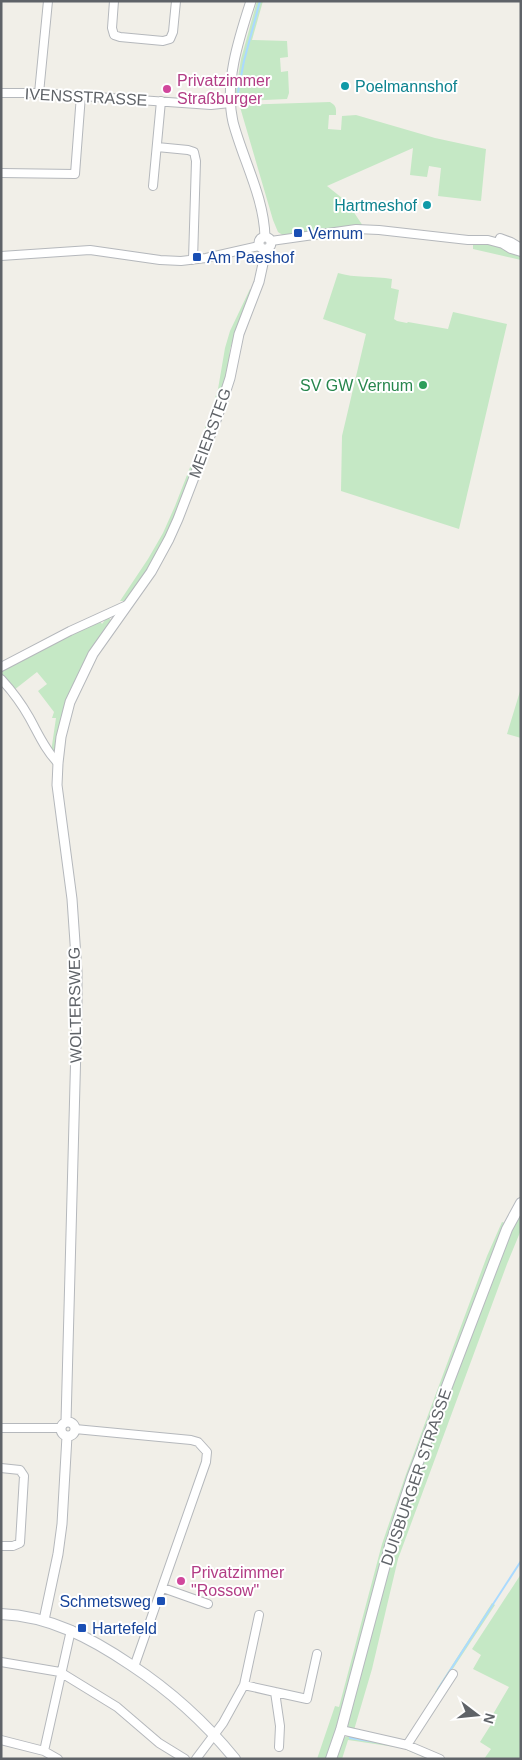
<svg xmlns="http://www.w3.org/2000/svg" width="522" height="1760" font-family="Helvetica,sans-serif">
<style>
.green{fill:#c5e8c5}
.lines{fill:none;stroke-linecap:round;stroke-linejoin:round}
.stream{stroke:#aadaff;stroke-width:2}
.minor-casing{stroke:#b5b8bc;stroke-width:10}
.tertiary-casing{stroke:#b5b8bc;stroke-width:11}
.secondary-casing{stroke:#b6babf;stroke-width:12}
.minor{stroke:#fff;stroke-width:8}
.tertiary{stroke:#fff;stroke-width:9}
.secondary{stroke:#fff;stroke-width:10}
.culture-dot{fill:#0f9aa8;stroke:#fff;stroke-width:2}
.hotel-dot{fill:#d1479c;stroke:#fff;stroke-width:2}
.transit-dot{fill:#1a4fb4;stroke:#fff;stroke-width:2}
.leisure-dot{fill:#2e9e5b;stroke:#fff;stroke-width:2}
.labels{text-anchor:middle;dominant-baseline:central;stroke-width:4;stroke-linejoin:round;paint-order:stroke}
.hotel-label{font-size:16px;fill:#b23c85;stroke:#fff;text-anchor:start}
.culture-label{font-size:16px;fill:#0d838f;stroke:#fff;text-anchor:start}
.street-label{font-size:16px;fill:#5f6368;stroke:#fff}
.transit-label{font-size:16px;fill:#164399;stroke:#fff;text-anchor:start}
.leisure-label{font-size:16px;fill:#27864d;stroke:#fff;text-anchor:end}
</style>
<rect width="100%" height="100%" fill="#f1efe8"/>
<path class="green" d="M 257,1 L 263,1 L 252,40 L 287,41 L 288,57 L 280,58 L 281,72 L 288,71 L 289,93 L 287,99 L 241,101 L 241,98 L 235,96 L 241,59 Z
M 330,102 C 337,106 336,109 336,115 L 329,115 L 328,129 L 341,130 L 342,116 L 356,115 L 435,138 L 486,149 L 481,201 L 438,196 L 441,168 L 429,166 L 427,177 L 410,175 L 413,148 L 327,186 L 347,202 L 363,226 L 350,226 L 284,236 L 278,232 L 273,220 L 240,107 L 241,105 Z
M 487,243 L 521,253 L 521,260 L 473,249 L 473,244 Z
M 338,273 C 354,278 374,276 392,279 L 391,288 L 399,290 L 394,319 L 397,321 L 407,323 L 408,322 L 448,329 L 453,312 L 507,324 L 459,529 L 341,491 L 342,436 L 366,334 L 323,319 Z
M 250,289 L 253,291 L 237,328 L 230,349 L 227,378 L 217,410 L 166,539 L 149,568 L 127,601 L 120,601 L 148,559 L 163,533 L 175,506 L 203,434 L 218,389 L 225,348 L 230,331 Z
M 108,616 L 112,622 L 95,645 L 56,751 L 51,752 L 56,718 L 52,718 L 54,712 L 38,691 L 47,684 L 37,672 L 14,690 C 8,684 0,678 3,668 L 100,621 L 102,624 Z
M 521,688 L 521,738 L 507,734 Z
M 521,1210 L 521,1230 L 507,1264 L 398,1559 L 372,1669 L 354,1730 L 345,1726 L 393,1547 L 409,1498 L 497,1262 Z
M 502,1222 L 505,1223 L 402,1495 L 339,1720 L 326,1759 L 317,1759 L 335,1706 L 339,1707 L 382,1544 L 405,1477 L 487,1256 Z
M 521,1574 L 521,1759 L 484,1759 L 491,1749 L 480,1742 L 492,1723 L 489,1721 L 509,1687 L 473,1669 L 481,1655 L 472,1649 Z
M 492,1603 L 495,1605 L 437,1693 L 435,1692 Z
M 349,1736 L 402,1745 L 434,1759 L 428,1759 L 402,1748 L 348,1740 L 342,1759 L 335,1759 L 341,1738 Z"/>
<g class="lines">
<path class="stream" d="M 238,92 L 244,61 L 260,1
M 438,1689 L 521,1561
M 350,1738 L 383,1743"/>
<g class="minor-casing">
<path id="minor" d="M 114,1 L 112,28 L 114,35 L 120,37 L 163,41 L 170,39 L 173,32 L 176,1
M 1,93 L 39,93 L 211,105 L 230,103
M 39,93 L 48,1
M 157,147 L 188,150 L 194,152 L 196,161 L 193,260
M 1,173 L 75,174 L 81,95
M 153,186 L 161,101
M 500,238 L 511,242 L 521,248
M 271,241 L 356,229 L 379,230 L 468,240 L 488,240 L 503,244 L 511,249 L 521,252
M 1,256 L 90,250 L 160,260 L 181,261 L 206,258 L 259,246
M 1,667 L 70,631 L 127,605
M 1,679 C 12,691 21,703 29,717 C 38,733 45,750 58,763
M 1,1428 L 60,1428
M 75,1429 L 191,1440 L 198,1442 L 207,1452 L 206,1462 L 134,1667
M 1,1468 L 20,1470 L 24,1476 L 20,1543 L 13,1546 L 1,1546
M 163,1588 L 208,1604
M 1,1662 L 60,1672 L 117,1707 L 159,1743 L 185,1759
M 244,1685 L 275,1692 L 280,1726 L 279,1747
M 275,1692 L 307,1699 L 317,1654
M 341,1730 L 407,1745 L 440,1759
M 1,1740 L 44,1751
M 407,1745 L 453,1674
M 58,1759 L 44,1751 L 71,1630
M 196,1759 L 223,1723 L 244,1685 L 259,1615"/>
</g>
<g class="tertiary-casing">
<path id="tertiary" d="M 251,1 C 239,38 224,83 233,122 C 243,160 264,197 265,237
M259 243a6 6 0 1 1 12 0a6 6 0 1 1-12 0Z
M 66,1422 L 77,1008 L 77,972 L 72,899 L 57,785 L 58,763 L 61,737 L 70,702 L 93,654 L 151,572 L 169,539 L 178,519 L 218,415 L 230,378 L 239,334 L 259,282 L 266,250
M61 1429a7 7 0 1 1 14 0a7 7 0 1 1-14 0Z
M 44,1620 L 58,1554 L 62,1524 L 67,1436"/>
</g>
<g class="secondary-casing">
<path id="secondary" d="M 1,1614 C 50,1616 91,1638 131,1665 C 172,1692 204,1721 235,1759
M 331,1759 L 341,1730 L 390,1546 L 412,1478 L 507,1229 L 521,1203"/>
</g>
<use href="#minor" class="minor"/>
<use href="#tertiary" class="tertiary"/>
<use href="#secondary" class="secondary"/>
</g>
<g class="culture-dot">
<circle cx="345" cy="86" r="5"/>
<circle cx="427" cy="205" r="5"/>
</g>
<g class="hotel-dot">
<circle cx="167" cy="89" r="5"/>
<circle cx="181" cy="1581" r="5"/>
</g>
<g class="transit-dot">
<rect x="293" y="228" width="10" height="10" rx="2.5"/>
<rect x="192" y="252" width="10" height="10" rx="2.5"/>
<rect x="156" y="1596" width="10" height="10" rx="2.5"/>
<rect x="77" y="1623" width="10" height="10" rx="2.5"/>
</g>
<circle class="leisure-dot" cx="423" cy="385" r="5"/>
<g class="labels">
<g class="hotel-label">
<text x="177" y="80">Privatzimmer<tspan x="177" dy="18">Straßburger</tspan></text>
<text x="191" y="1572">Privatzimmer<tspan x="191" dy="18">"Rossow"</tspan></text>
</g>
<g class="culture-label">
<text x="355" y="86">Poelmannshof</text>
<text x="417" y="205" text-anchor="end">Hartmeshof</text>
</g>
<g class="street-label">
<text transform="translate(86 97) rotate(3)">IVENSSTRASSE</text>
<text transform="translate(210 433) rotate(-70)">MEIERSTEG</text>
<text transform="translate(75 1005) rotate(-91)">WOLTERSWEG</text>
<text transform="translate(416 1477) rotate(-71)">DUISBURGER STRASSE</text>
</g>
<g class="transit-label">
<text x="308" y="233">Vernum</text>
<text x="207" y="257">Am Paeshof</text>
<text x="151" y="1601" text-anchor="end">Schmetsweg</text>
<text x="92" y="1628">Hartefeld</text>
</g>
<g class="leisure-label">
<text x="413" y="385">SV GW Vernum</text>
</g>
</g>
<rect width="522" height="1760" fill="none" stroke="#5f6368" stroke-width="5"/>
<g transform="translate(477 1715) rotate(106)" stroke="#ffffff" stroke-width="4" paint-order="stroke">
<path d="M0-4L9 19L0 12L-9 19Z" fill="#5f6368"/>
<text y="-8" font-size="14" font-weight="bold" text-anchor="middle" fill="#5f6368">N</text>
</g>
</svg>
